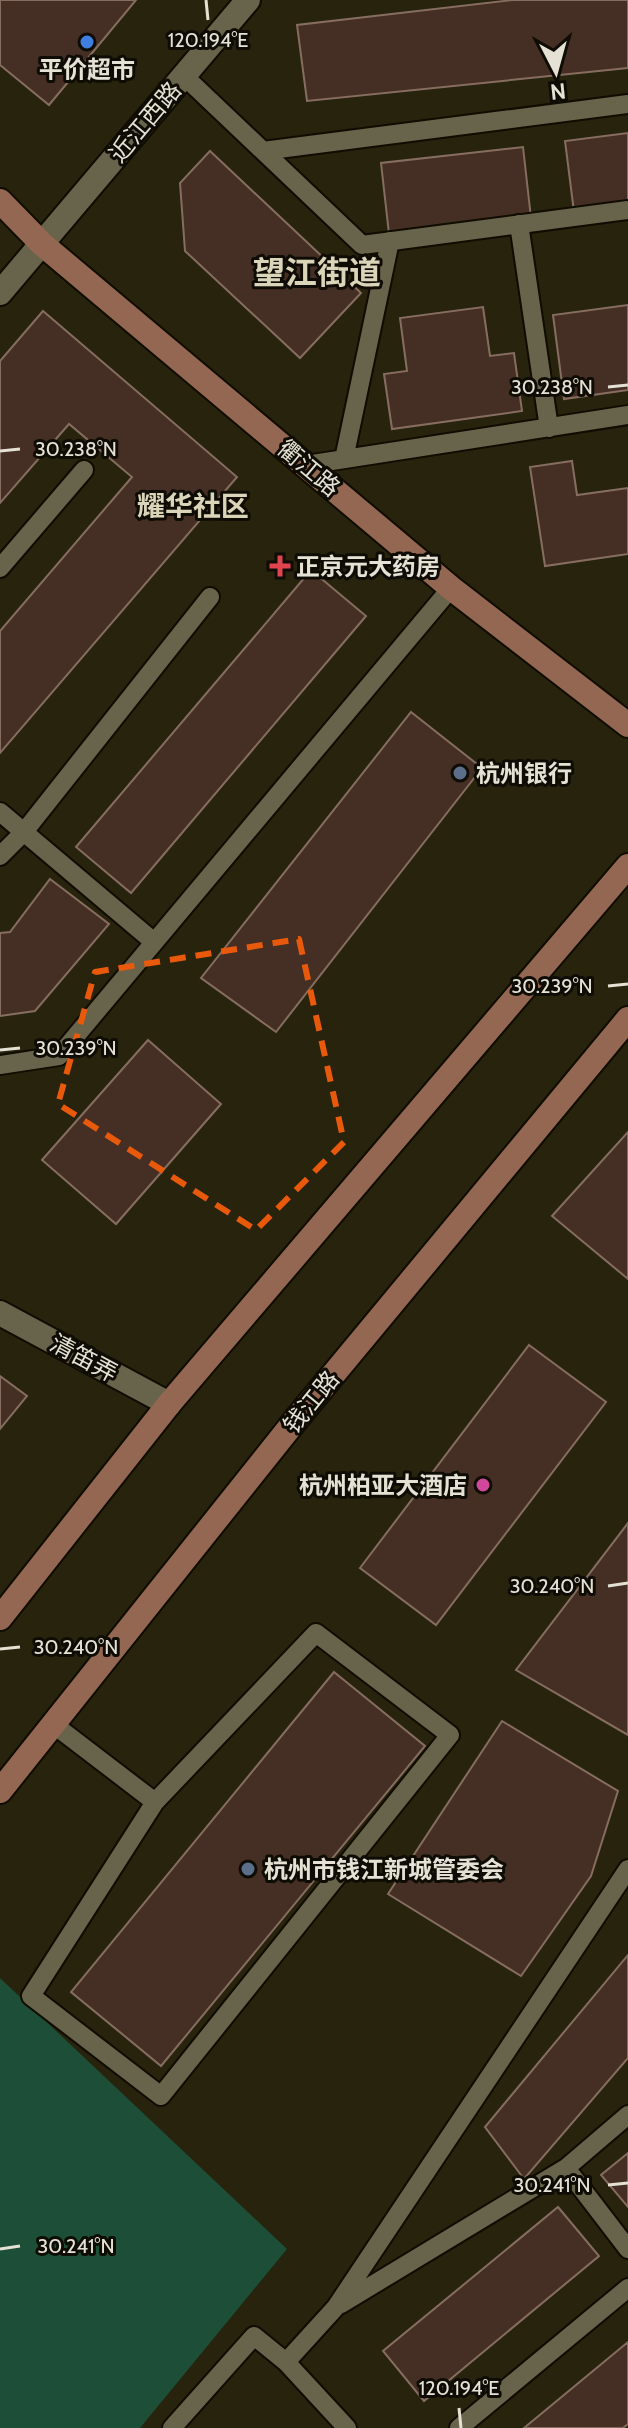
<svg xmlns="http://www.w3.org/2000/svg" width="628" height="2428" font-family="Cabin,'Noto Sans SC',sans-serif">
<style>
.green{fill:#1d4f38}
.building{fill:#452f24;stroke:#866d60;stroke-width:2}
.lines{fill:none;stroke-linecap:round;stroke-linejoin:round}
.lane-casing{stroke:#100c00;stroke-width:22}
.street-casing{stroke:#100c00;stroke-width:28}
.secondary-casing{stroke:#100c00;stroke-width:28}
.lane{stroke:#68634b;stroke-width:18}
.street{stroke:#68634b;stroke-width:24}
.secondary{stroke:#936752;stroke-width:24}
.marked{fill:none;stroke:#e8590c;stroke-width:6;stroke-dasharray:16 10;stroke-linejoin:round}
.ticks{fill:none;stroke:#e5e2d5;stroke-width:3}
.shop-dot{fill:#3f7fe0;stroke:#0e0c04;stroke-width:3}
.health-dot{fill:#e0444e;stroke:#0e0c04;stroke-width:3}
.service-dot{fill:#5c6f8a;stroke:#0e0c04;stroke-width:3}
.hotel-dot{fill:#d1479c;stroke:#0e0c04;stroke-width:3}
.labels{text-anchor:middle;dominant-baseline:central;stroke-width:6;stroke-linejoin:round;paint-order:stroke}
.poi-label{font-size:24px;font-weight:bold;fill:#e5e2d5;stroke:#0e0c04;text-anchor:start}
.street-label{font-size:24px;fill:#e5e2d5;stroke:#0e0c04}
.quarter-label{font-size:28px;font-weight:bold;fill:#dad4b9;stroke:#0e0c04}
.district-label{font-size:32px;font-weight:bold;fill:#dad4b9;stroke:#0e0c04}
.ticks-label{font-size:20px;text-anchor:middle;fill:#e5e2d5;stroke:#0e0c04;stroke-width:6;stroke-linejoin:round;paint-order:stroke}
</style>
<rect width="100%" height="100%" fill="#27230c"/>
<path class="green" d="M 0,1978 L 287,2249 L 140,2428 L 0,2428 Z"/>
<path class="building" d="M 0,0 L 136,0 L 49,105 L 0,65 Z
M 513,0 L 628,0 L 628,68 L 307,101 L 297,25 Z
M 628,133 L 628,204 L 574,212 L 565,141 Z
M 523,147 L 531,218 L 389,234 L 381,163 Z
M 210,151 L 361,293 L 300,358 L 185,251 L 180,183 Z
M 628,305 L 628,390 L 564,399 L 553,315 Z
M 483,307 L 490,356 L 514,353 L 522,411 L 392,429 L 384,374 L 407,371 L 400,318 Z
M 43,311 L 237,477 L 0,753 L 0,631 L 132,477 L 69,424 L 0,503 L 0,361 Z
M 572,461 L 577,495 L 628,488 L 628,554 L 545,566 L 530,467 Z
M 311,570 L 366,616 L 131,893 L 76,847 Z
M 411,712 L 482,768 L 276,1032 L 201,978 Z
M 50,879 L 109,924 L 35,1011 L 0,1016 L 0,933 L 10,932 Z
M 148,1040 L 221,1104 L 116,1224 L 42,1160 Z
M 628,1132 L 628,1279 L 552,1216 Z
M 529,1345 L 606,1402 L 436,1625 L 360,1568 Z
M 0,1376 L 27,1396 L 0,1429 Z
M 628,1523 L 628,1735 L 516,1670 Z
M 334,1672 L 425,1746 L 161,2066 L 71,1992 Z
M 502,1721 L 618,1791 L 591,1876 L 521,1976 L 388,1894 Z
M 628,1955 L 628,2058 L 524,2179 L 485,2127 Z
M 628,2153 L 628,2207 L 601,2175 Z
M 558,2207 L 599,2256 L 424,2401 L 383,2351 Z
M 628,2342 L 628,2424 L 623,2428 L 524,2428 Z"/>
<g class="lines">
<g class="lane-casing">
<path id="lane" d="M 184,76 L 362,245 L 628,210
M 263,151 L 628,104
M 519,224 L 549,428
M 344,459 L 390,241
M 306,465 L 628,415
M 0,568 L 84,470
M 0,812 L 154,942
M 0,856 L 24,832 L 210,597
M 0,1065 L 59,1056 L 451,588
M 53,1724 L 155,1802 L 316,1633 L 450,1735 L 161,2096 L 31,1996 L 155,1802
M 566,2168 L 628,2249
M 341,2304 L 566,2168 L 628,2115
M 286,2362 L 336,2307 L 628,1869
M 172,2428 L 254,2336 L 286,2362 L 347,2428
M 459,2428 L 628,2288"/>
</g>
<g class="street-casing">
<path id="street" d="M 0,293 L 248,0
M 0,1313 L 169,1404"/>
</g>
<g class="secondary-casing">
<path id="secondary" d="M 0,201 L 42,244 L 451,588 L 628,725
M 0,1618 L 169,1404 L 628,866
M 0,1791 L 298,1417 L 628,1019"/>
</g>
<use href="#lane" class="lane"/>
<use href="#street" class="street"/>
<use href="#secondary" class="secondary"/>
</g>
<path class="marked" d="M 299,939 L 344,1142 L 256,1230 L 58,1104 L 95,972 Z"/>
<path class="ticks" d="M 206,0 L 208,20M 608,387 L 628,385M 0,451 L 20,449M 608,986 L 628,984M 0,1050 L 20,1048M 608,1586 L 628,1583M 0,1649 L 20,1647M 608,2185 L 628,2183M 0,2249 L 20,2246M 459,2408 L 461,2428"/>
<circle class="shop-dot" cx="87" cy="42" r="8"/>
<path class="health-dot" d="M276 554h8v8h8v8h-8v8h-8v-8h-8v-8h8z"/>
<g class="service-dot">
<circle cx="460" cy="773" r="8"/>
<circle cx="248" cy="1869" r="8"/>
</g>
<circle class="hotel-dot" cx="483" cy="1485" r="8"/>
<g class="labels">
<g class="poi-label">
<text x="87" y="69" text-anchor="middle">平价超市</text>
<text x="296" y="566">正京元大药房</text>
<text x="476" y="773">杭州银行</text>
<text x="467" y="1485" text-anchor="end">杭州柏亚大酒店</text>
<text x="264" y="1869">杭州市钱江新城管委会</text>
</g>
<g class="street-label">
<text transform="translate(145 122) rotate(-50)">近江西路</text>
<text transform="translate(309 468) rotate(40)">衢江路</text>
<text transform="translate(84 1358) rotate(28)">清笛弄</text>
<text transform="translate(311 1402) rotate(-51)">钱江路</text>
</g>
<g class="quarter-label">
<text x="193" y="506">耀华社区</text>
</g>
<g class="district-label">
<text x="317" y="272">望江街道</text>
</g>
</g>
<g class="ticks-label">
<text x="208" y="47">120.194°E</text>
<text x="552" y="394">30.238°N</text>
<text x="76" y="456">30.238°N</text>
<text x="552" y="993">30.239°N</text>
<text x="76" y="1055">30.239°N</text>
<text x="552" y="1593">30.240°N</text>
<text x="76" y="1654">30.240°N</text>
<text x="552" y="2192">30.241°N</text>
<text x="76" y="2253">30.241°N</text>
<text x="459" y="2395">120.194°E</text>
</g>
<g transform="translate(556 72) rotate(174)" stroke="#0e0c04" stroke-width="6" paint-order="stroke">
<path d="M0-6L14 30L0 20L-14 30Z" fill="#e5e2d5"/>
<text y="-12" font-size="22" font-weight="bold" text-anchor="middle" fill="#e5e2d5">N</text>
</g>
</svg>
